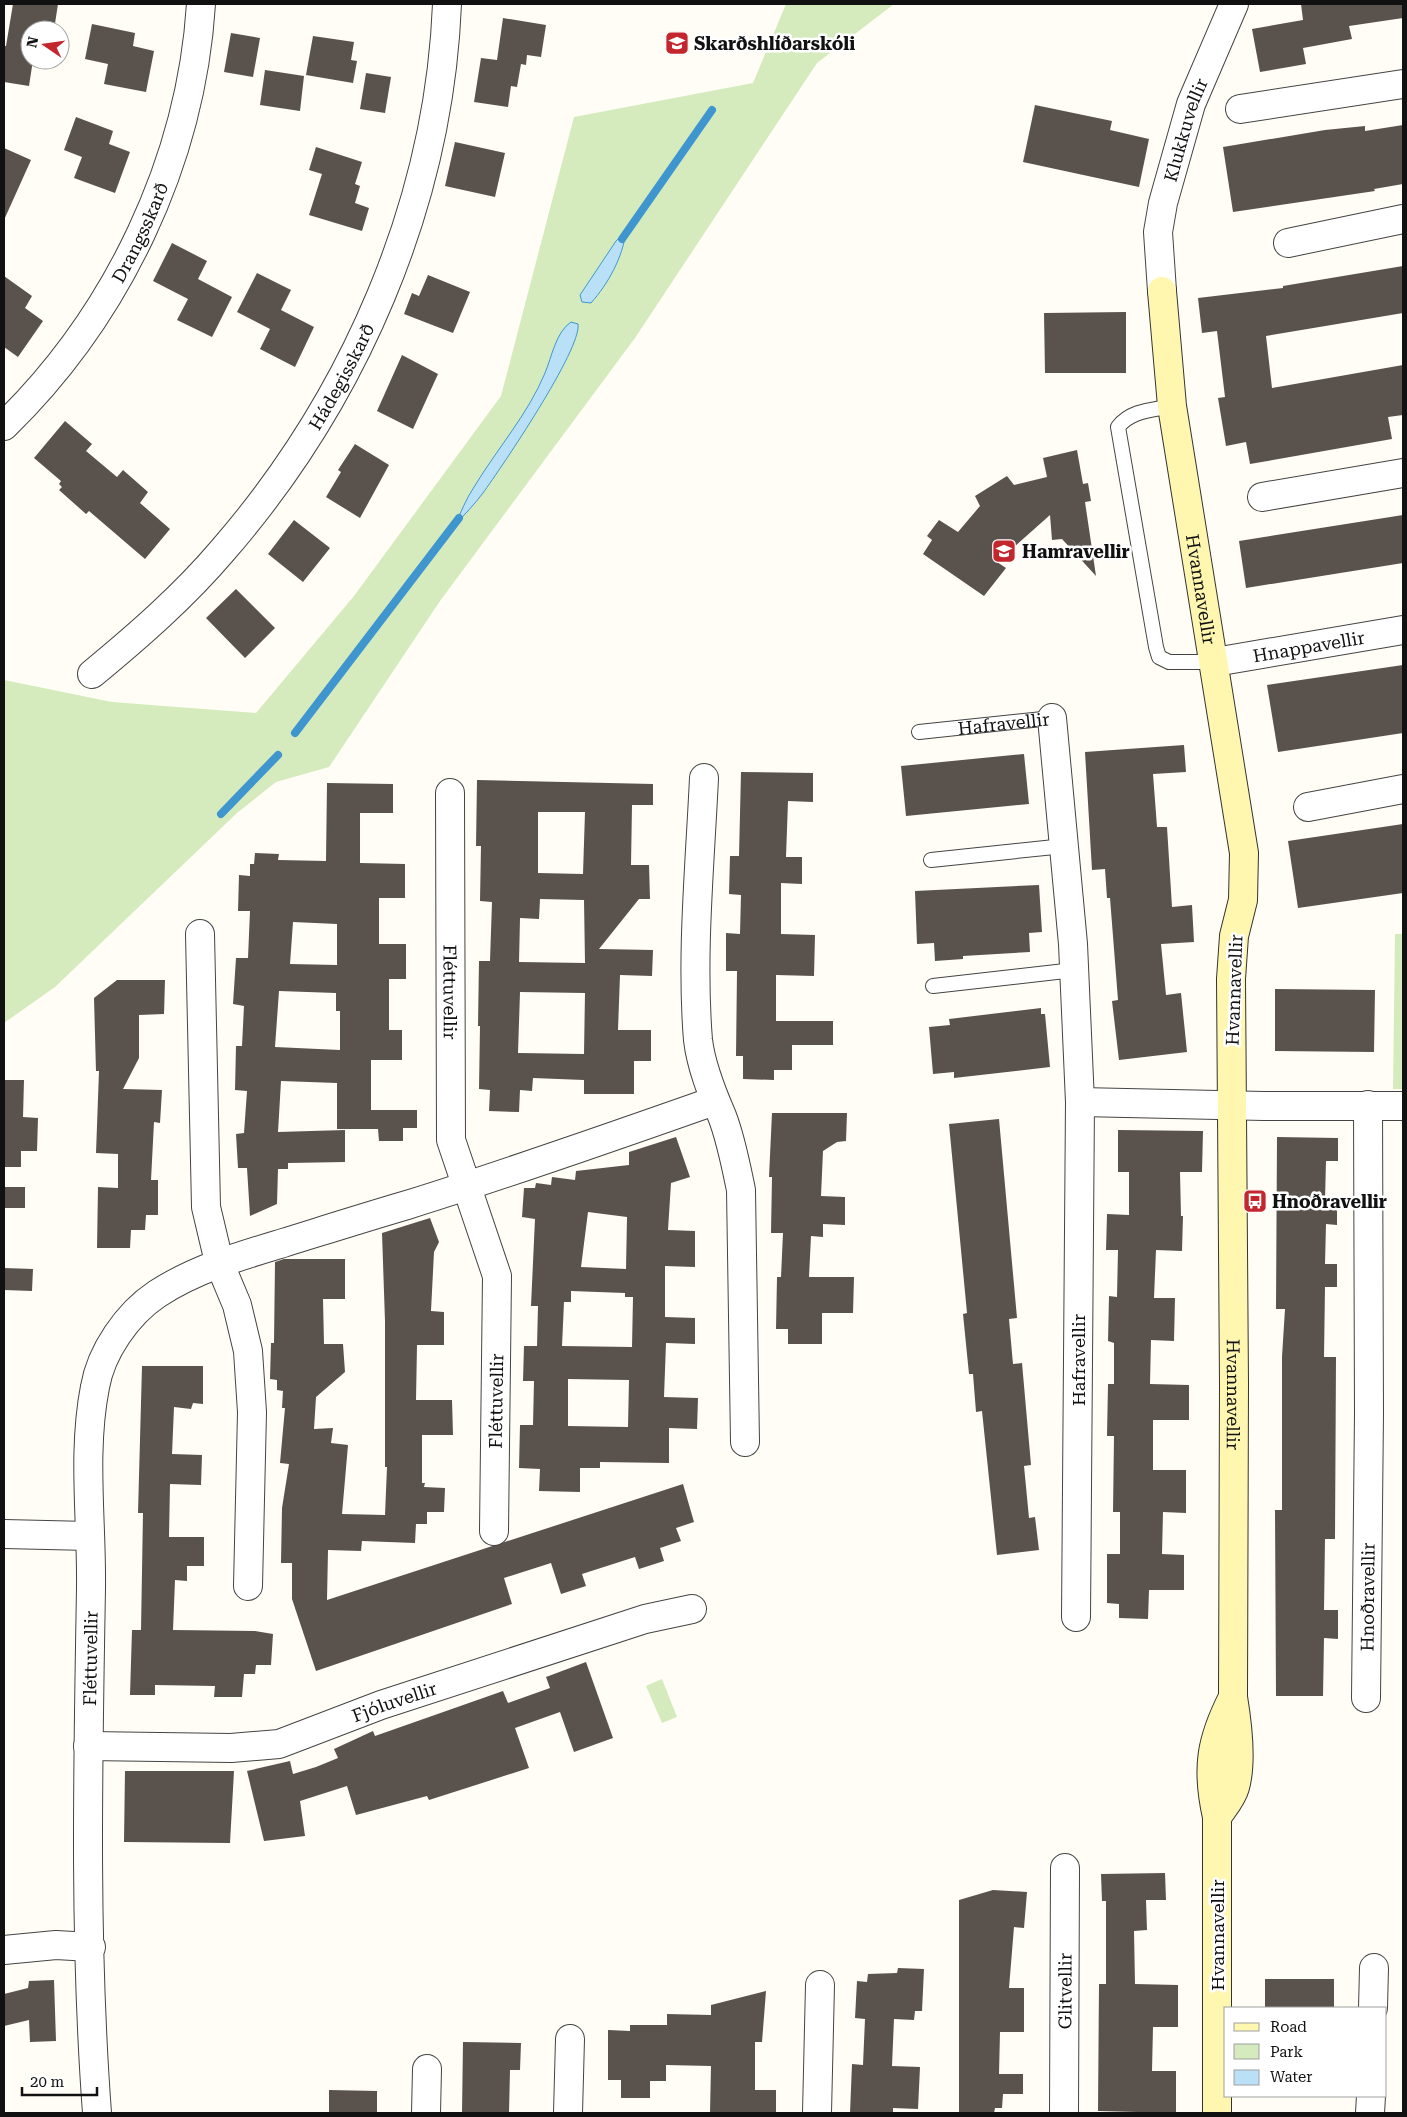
<svg xmlns="http://www.w3.org/2000/svg" width="1407" height="2117" font-family="'Roboto Serif',serif">
<style>
.green{fill:#d5ebbd}
.water{fill:#b9e0f7;stroke:#3f96cf}
.lines{fill:none;stroke-linecap:round;stroke-linejoin:round}
.stream{stroke:#3f96cf;stroke-width:8}
.building{fill:#5a524d;fill-rule:evenodd}
.lane-casing{stroke:#444;stroke-width:16}
.street-casing{stroke:#444;stroke-width:30}
.secondary-casing{stroke:#333;stroke-width:30}
.lane{stroke:#fff;stroke-width:14}
.street{stroke:#fff;stroke-width:28}
.secondary{stroke:#fff6b0;stroke-width:28}
.labels{text-anchor:middle;dominant-baseline:central;stroke-width:5;stroke-linejoin:round;paint-order:stroke}
.poi-label{font-size:18px;font-weight:bold;fill:#111;stroke:#fff;text-anchor:start}
.street-label{font-size:18px;fill:#111;stroke:#fff}
</style>
<rect width="100%" height="100%" fill="#fffdf5"/>
<path class="green" d="M 786,4 L 894,4 L 817,63 L 635,338 L 440,601 L 329,767 L 276,782 L 237,813 L 55,987 L 4,1023 L 4,680 L 112,702 L 256,713 L 354,596 L 501,396 L 574,117 L 753,83 Z
M 1395,934 L 1403,934 L 1403,1089 L 1393,1089 Z
M 662,1679 L 677,1717 L 662,1723 L 646,1686 Z"/>
<path class="water" d="M 626,231 C 623,257 608,284 591,303 L 582,302 L 580,295 L 616,241 Z
M 571,322 L 578,324 C 582,349 501,468 483,493 C 474,505 464,515 455,525 C 461,512 466,499 474,487 C 497,449 528,414 545,373 C 552,356 556,332 571,322 Z"/>
<g class="lines">
<path class="stream" d="M 622,239 L 712,110
M 295,733 L 459,518
M 221,814 L 278,755"/>
</g>
<path class="building" d="M 13,4 L 58,4 L 54,30 L 30,30 L 30,60 L 33,60 L 29,86 L 4,82 L 4,46 L 6,46 Z
M 1301,4 L 1403,4 L 1403,18 L 1349,26 L 1352,39 L 1303,48 L 1306,64 L 1260,72 L 1252,29 L 1303,20 Z
M 503,18 L 546,25 L 541,57 L 527,55 L 526,65 L 521,64 L 517,87 L 511,86 L 508,107 L 474,102 L 481,58 L 497,60 Z
M 92,24 L 135,33 L 133,46 L 154,51 L 146,92 L 104,84 L 108,64 L 85,59 Z
M 231,33 L 260,38 L 253,77 L 224,72 Z
M 313,36 L 354,42 L 351,60 L 357,61 L 353,83 L 306,75 Z
M 265,70 L 304,76 L 300,111 L 260,105 Z
M 366,73 L 391,77 L 385,113 L 360,109 Z
M 1035,105 L 1112,121 L 1110,130 L 1149,139 L 1139,187 L 1023,162 Z
M 76,117 L 113,131 L 109,144 L 130,152 L 115,193 L 74,178 L 82,157 L 64,150 Z
M 1403,125 L 1403,184 L 1374,189 L 1375,191 L 1233,212 L 1223,147 L 1325,130 L 1365,126 L 1365,131 Z
M 455,142 L 505,153 L 495,197 L 445,186 Z
M 316,147 L 362,162 L 355,184 L 360,186 L 355,203 L 369,208 L 362,231 L 309,215 L 322,174 L 309,170 Z
M 4,148 L 31,160 L 4,220 Z
M 172,243 L 207,261 L 198,279 L 232,297 L 212,337 L 177,320 L 188,299 L 153,281 Z
M 1403,266 L 1403,313 L 1266,336 L 1272,388 L 1403,365 L 1403,415 L 1388,417 L 1392,439 L 1250,464 L 1246,442 L 1226,446 L 1218,398 L 1225,397 L 1217,331 L 1202,333 L 1198,298 L 1283,288 L 1283,286 Z
M 257,273 L 291,290 L 281,310 L 314,327 L 295,367 L 260,349 L 270,329 L 237,312 Z
M 428,275 L 470,292 L 453,333 L 404,314 L 412,293 L 419,296 Z
M 4,276 L 32,296 L 25,308 L 43,321 L 18,357 L 4,347 Z
M 1126,312 L 1126,373 L 1045,373 L 1044,313 Z
M 402,355 L 438,374 L 413,429 L 377,411 Z
M 65,421 L 92,444 L 86,451 L 117,477 L 123,470 L 148,492 L 140,503 L 170,529 L 145,559 L 89,511 L 86,514 L 59,490 L 62,487 L 59,484 L 61,481 L 34,458 Z
M 355,444 L 389,465 L 360,518 L 326,497 L 341,472 L 338,470 Z
M 1077,450 L 1083,484 L 1088,483 L 1091,501 L 1085,502 L 1096,576 L 1062,539 L 1052,540 L 1050,515 L 997,562 L 1006,568 L 984,596 L 923,554 L 932,540 L 927,536 L 939,520 L 958,532 L 980,506 L 975,496 L 1007,476 L 1014,485 L 1047,477 L 1043,458 Z
M 1403,515 L 1403,563 L 1246,588 L 1239,541 Z
M 294,520 L 330,548 L 303,582 L 268,554 Z
M 236,589 L 275,628 L 245,658 L 206,618 Z
M 1403,665 L 1403,733 L 1278,752 L 1267,685 Z
M 1184,745 L 1186,772 L 1153,774 L 1157,827 L 1167,827 L 1172,907 L 1192,905 L 1194,942 L 1161,944 L 1166,995 L 1181,993 L 1187,1052 L 1119,1060 L 1112,1001 L 1118,1000 L 1110,898 L 1107,898 L 1105,869 L 1092,870 L 1085,752 Z
M 1024,754 L 1029,804 L 906,816 L 901,766 Z
M 741,772 L 813,773 L 813,802 L 788,801 L 786,857 L 802,857 L 802,884 L 781,883 L 781,934 L 815,935 L 814,976 L 776,975 L 776,1021 L 833,1021 L 833,1045 L 792,1045 L 792,1070 L 774,1070 L 774,1080 L 743,1079 L 743,1056 L 736,1056 L 737,971 L 726,971 L 726,933 L 740,934 L 741,895 L 729,894 L 730,856 L 739,856 Z
M 477,780 L 653,784 L 653,805 L 632,805 L 631,865 L 649,865 L 650,899 L 639,899 L 599,949 L 653,950 L 652,976 L 620,975 L 618,1030 L 651,1030 L 651,1061 L 634,1061 L 634,1094 L 584,1094 L 584,1080 L 533,1078 L 532,1091 L 520,1090 L 519,1112 L 489,1111 L 490,1090 L 479,1089 L 480,1026 L 478,1026 L 479,961 L 490,961 L 492,902 L 480,901 L 481,846 L 476,846 ZM 538,812 L 585,812 L 583,874 L 538,873 ZM 540,899 L 584,900 L 585,963 L 519,962 L 520,918 L 539,919 ZM 520,992 L 585,993 L 584,1054 L 518,1053 Z
M 327,783 L 393,784 L 393,813 L 360,813 L 360,863 L 405,864 L 405,898 L 379,898 L 379,944 L 406,944 L 406,979 L 389,979 L 389,1030 L 402,1030 L 402,1060 L 371,1060 L 371,1110 L 417,1110 L 417,1128 L 403,1128 L 403,1141 L 379,1141 L 378,1129 L 337,1129 L 337,1083 L 281,1081 L 278,1132 L 345,1130 L 345,1162 L 288,1163 L 288,1169 L 278,1169 L 277,1204 L 250,1216 L 247,1168 L 238,1168 L 236,1134 L 244,1133 L 247,1091 L 235,1090 L 236,1046 L 242,1046 L 244,1006 L 233,1004 L 236,958 L 248,958 L 250,911 L 238,911 L 239,875 L 250,876 L 250,864 L 254,864 L 255,853 L 279,854 L 278,860 L 326,861 ZM 293,922 L 337,924 L 337,965 L 290,964 ZM 279,991 L 336,993 L 336,1011 L 340,1011 L 340,1050 L 275,1047 Z
M 1403,824 L 1403,893 L 1298,908 L 1288,841 Z
M 1039,885 L 1042,932 L 1029,933 L 1030,952 L 963,956 L 963,959 L 935,961 L 934,943 L 917,944 L 915,891 Z
M 117,980 L 165,980 L 164,1014 L 139,1015 L 139,1058 L 123,1089 L 162,1090 L 160,1123 L 154,1122 L 151,1180 L 158,1180 L 158,1215 L 146,1215 L 145,1230 L 131,1230 L 130,1248 L 97,1248 L 98,1187 L 118,1188 L 118,1154 L 96,1153 L 99,1071 L 96,1071 L 94,998 Z
M 1275,989 L 1375,990 L 1374,1052 L 1275,1051 Z
M 1041,1008 L 1041,1014 L 1045,1014 L 1050,1067 L 954,1078 L 954,1072 L 933,1074 L 929,1027 L 950,1025 L 949,1019 Z
M 4,1080 L 24,1080 L 23,1117 L 38,1118 L 37,1151 L 21,1151 L 21,1167 L 4,1167 Z
M 772,1113 L 847,1113 L 846,1141 L 837,1142 L 823,1151 L 821,1196 L 845,1197 L 845,1225 L 823,1224 L 823,1237 L 811,1236 L 809,1277 L 854,1277 L 853,1313 L 822,1313 L 822,1344 L 788,1344 L 788,1329 L 776,1329 L 777,1277 L 781,1277 L 783,1233 L 771,1233 L 772,1177 L 769,1177 Z
M 999,1119 L 1017,1318 L 1009,1319 L 1011,1342 L 1013,1364 L 1022,1363 L 1031,1465 L 1024,1466 L 1029,1518 L 1035,1517 L 1039,1550 L 997,1555 L 982,1411 L 976,1412 L 973,1374 L 969,1374 L 963,1314 L 967,1313 L 949,1124 Z
M 1118,1130 L 1203,1131 L 1202,1172 L 1180,1172 L 1181,1216 L 1183,1216 L 1182,1251 L 1156,1250 L 1154,1298 L 1175,1298 L 1174,1341 L 1151,1340 L 1150,1384 L 1189,1385 L 1189,1420 L 1153,1420 L 1153,1470 L 1186,1470 L 1186,1513 L 1163,1512 L 1162,1554 L 1184,1555 L 1184,1590 L 1149,1590 L 1148,1619 L 1119,1618 L 1119,1604 L 1107,1603 L 1107,1554 L 1120,1554 L 1120,1512 L 1113,1512 L 1114,1436 L 1107,1436 L 1108,1384 L 1114,1384 L 1114,1343 L 1108,1341 L 1109,1296 L 1117,1297 L 1118,1250 L 1106,1250 L 1107,1214 L 1129,1215 L 1129,1172 L 1118,1172 Z
M 676,1137 L 690,1177 L 671,1183 L 668,1230 L 695,1231 L 695,1267 L 665,1266 L 665,1317 L 695,1318 L 695,1344 L 666,1343 L 664,1397 L 698,1398 L 697,1429 L 669,1428 L 669,1463 L 600,1462 L 600,1468 L 580,1468 L 580,1492 L 539,1491 L 540,1469 L 519,1468 L 520,1425 L 533,1425 L 534,1381 L 523,1381 L 524,1346 L 537,1346 L 538,1306 L 531,1306 L 535,1219 L 522,1217 L 524,1188 L 535,1188 L 536,1183 L 551,1185 L 552,1177 L 575,1180 L 576,1171 L 629,1165 L 629,1152 ZM 588,1212 L 627,1217 L 626,1269 L 581,1267 ZM 571,1291 L 625,1293 L 625,1297 L 633,1297 L 632,1347 L 562,1346 L 564,1302 L 571,1302 ZM 568,1379 L 629,1380 L 628,1427 L 568,1426 Z
M 1277,1137 L 1338,1138 L 1338,1161 L 1326,1161 L 1325,1200 L 1337,1200 L 1337,1225 L 1326,1224 L 1325,1264 L 1337,1264 L 1337,1287 L 1325,1287 L 1324,1357 L 1336,1357 L 1335,1539 L 1325,1539 L 1324,1610 L 1338,1610 L 1338,1639 L 1324,1638 L 1323,1696 L 1276,1696 L 1275,1510 L 1282,1510 L 1282,1357 L 1285,1309 L 1276,1309 Z
M 4,1187 L 25,1187 L 25,1208 L 4,1208 Z
M 430,1218 L 439,1242 L 434,1252 L 431,1311 L 444,1312 L 444,1345 L 417,1345 L 416,1400 L 452,1400 L 453,1435 L 422,1435 L 422,1483 L 425,1483 L 424,1487 L 445,1488 L 444,1512 L 427,1512 L 427,1524 L 416,1524 L 415,1543 L 362,1541 L 361,1551 L 328,1550 L 327,1600 L 683,1484 L 694,1522 L 676,1528 L 681,1541 L 660,1548 L 664,1561 L 639,1569 L 635,1557 L 582,1574 L 586,1586 L 561,1594 L 551,1563 L 504,1578 L 512,1604 L 316,1671 L 292,1599 L 292,1563 L 281,1563 L 282,1508 L 289,1464 L 280,1463 L 285,1408 L 282,1408 L 283,1391 L 277,1390 L 277,1380 L 270,1379 L 271,1343 L 274,1343 L 275,1262 L 284,1259 L 345,1259 L 345,1299 L 323,1299 L 324,1344 L 343,1344 L 345,1372 L 316,1397 L 314,1429 L 333,1428 L 331,1443 L 348,1445 L 342,1514 L 385,1515 L 387,1467 L 385,1467 L 385,1321 L 382,1233 Z
M 4,1268 L 33,1269 L 32,1291 L 4,1290 Z
M 142,1366 L 203,1366 L 203,1404 L 193,1403 L 191,1409 L 174,1407 L 172,1454 L 202,1455 L 201,1485 L 170,1484 L 169,1537 L 204,1537 L 204,1566 L 187,1566 L 187,1581 L 175,1580 L 173,1630 L 255,1631 L 273,1634 L 271,1665 L 256,1665 L 255,1674 L 244,1674 L 242,1697 L 214,1697 L 215,1686 L 155,1685 L 155,1695 L 130,1695 L 132,1630 L 141,1630 L 143,1513 L 138,1513 Z
M 586,1662 L 613,1738 L 574,1752 L 560,1712 L 515,1728 L 529,1768 L 429,1800 L 427,1796 L 356,1815 L 347,1786 L 300,1801 L 305,1836 L 264,1841 L 247,1771 L 290,1761 L 293,1774 L 316,1767 L 338,1758 L 334,1749 L 373,1731 L 375,1736 L 503,1691 L 508,1703 L 550,1688 L 546,1677 Z
M 125,1771 L 234,1771 L 230,1843 L 124,1842 Z
M 1165,1873 L 1166,1900 L 1146,1900 L 1147,1930 L 1134,1931 L 1135,1984 L 1178,1985 L 1178,2027 L 1153,2027 L 1152,2071 L 1176,2071 L 1176,2113 L 1098,2111 L 1099,1984 L 1106,1984 L 1106,1901 L 1102,1901 L 1101,1874 Z
M 993,1890 L 1027,1892 L 1024,1928 L 1014,1927 L 1009,1988 L 1024,1988 L 1024,2032 L 1000,2032 L 999,2074 L 1023,2074 L 1023,2094 L 1003,2094 L 1002,2108 L 995,2108 L 994,2113 L 959,2113 L 959,1900 Z
M 898,1968 L 924,1969 L 922,2011 L 915,2011 L 914,2020 L 894,2019 L 892,2066 L 920,2067 L 918,2109 L 893,2108 L 893,2113 L 850,2113 L 852,2064 L 863,2065 L 865,2019 L 855,2018 L 857,1981 L 867,1982 L 868,1974 L 897,1973 Z
M 1265,1979 L 1334,1979 L 1334,2008 L 1265,2008 Z
M 54,1980 L 56,2041 L 30,2042 L 29,2020 L 4,2026 L 4,1994 L 28,1988 L 29,1981 Z
M 766,1991 L 762,2042 L 755,2042 L 755,2090 L 776,2090 L 776,2113 L 710,2113 L 711,2066 L 666,2065 L 666,2081 L 650,2081 L 650,2098 L 621,2098 L 621,2080 L 608,2080 L 608,2030 L 630,2031 L 630,2025 L 667,2025 L 667,2014 L 711,2015 L 711,2005 Z
M 463,2042 L 521,2043 L 520,2070 L 510,2070 L 509,2113 L 462,2113 Z
M 329,2090 L 377,2091 L 377,2113 L 329,2113 Z"/>
<g class="lines">
<g class="lane-casing">
<g id="lane">
<path d="M 1172,406 C 1153,410 1131,410 1118,427 L 1156,647 L 1159,657 L 1169,662 L 1215,662"/>
<path id="s1" d="M 919,732 L 1052,718"/>
<path d="M 931,860 L 1064,846"/>
<path d="M 933,986 L 1074,970"/>
</g>
</g>
<g class="street-casing">
<g id="street">
<path d="M 1240,109 L 1403,84"/>
<path d="M 1288,243 L 1403,219"/>
<path id="s2" d="M 1162,291 L 1158,232 L 1163,203 L 1191,104 L 1234,4"/>
<path id="s3" d="M 4,426 C 117,316 191,162 201,4"/>
<path d="M 1262,497 L 1403,473"/>
<path id="s4" d="M 1215,662 L 1403,630"/>
<path id="s5" d="M 92,674 C 138,636 184,596 223,550 C 354,399 439,204 447,4"/>
<path d="M 1052,718 L 1073,944 L 1080,1102 L 1076,1617"/>
<path d="M 704,778 C 700,864 691,955 698,1040 C 701,1066 712,1093 722,1116 C 731,1139 736,1166 741,1190 L 745,1442"/>
<path id="s6" d="M 450,793 L 451,1140 L 497,1276 L 494,1531"/>
<path d="M 1308,807 L 1403,789"/>
<path d="M 200,934 L 206,1207 L 219,1262 L 237,1305 L 248,1351 L 252,1412 L 248,1586"/>
<path d="M 1080,1102 L 1264,1106 L 1403,1106"/>
<path d="M 4,1534 L 89,1536"/>
<path id="s7" d="M 1366,1698 L 1369,1413 L 1368,1105"/>
<path id="s8" d="M 88,1746 L 231,1748 L 279,1744 L 381,1705 L 645,1619 L 692,1609"/>
<path d="M 4,1950 L 56,1945 L 91,1947"/>
<path d="M 1373,2008 L 1374,1968"/>
<path id="s9" d="M 97,2113 C 84,1939 88,1763 91,1588 C 92,1522 82,1453 95,1387 C 101,1352 127,1314 157,1294 C 195,1269 240,1256 283,1243 C 325,1230 366,1217 407,1205 C 510,1173 612,1137 714,1101"/>
<path d="M 426,2113 L 427,2069"/>
<path d="M 568,2113 L 570,2039"/>
<path d="M 817,2113 L 820,1985"/>
<path id="s10" d="M 1064,2113 L 1065,1868"/>
<path d="M 1370,2113 L 1371,2096"/>
</g>
</g>
<g class="secondary-casing">
<g id="secondary">
<path id="s11" d="M 1162,291 L 1172,406 L 1244,853 L 1243,900 L 1234,936 L 1231,979 L 1234,1384 L 1233,1697 C 1237,1721 1242,1763 1235,1787 C 1232,1798 1223,1808 1217,1817"/>
<path d="M 1217,2113 L 1217,1817 C 1206,1768 1211,1740 1233,1697"/>
</g>
</g>
<use href="#lane" class="lane"/>
<use href="#street" class="street"/>
<use href="#secondary" class="secondary"/>
</g>
<defs>
<g id="school-square" transform="scale(1.25)"><rect x="-9" y="-9" width="18" height="18" rx="4" fill="#c4262e" stroke="#fff"/><path d="M0-5L7-2L0 1L-7-2ZM-4 1L0 2.5L4 1V4Q0 6-4 4Z" fill="#fff"/></g>
<g id="bus-square" transform="scale(1.25)"><rect x="-9" y="-9" width="18" height="18" rx="4" fill="#c4262e" stroke="#fff"/><path d="M-5-6H5V4H4V6H2V4H-2V6H-4V4H-5ZM-3.5-4V0h7V-4ZM-3.5 1.2v1.5H-2V1.2ZM2 1.2v1.5H3.5V1.2Z" fill="#fff"/></g>
</defs>
<g fill-rule="evenodd">
<use href="#school-square" x="677" y="43"/>
<use href="#school-square" x="1004" y="551"/>
<use href="#bus-square" x="1255" y="1201"/>
</g>
<g class="labels">
<g class="poi-label">
<text x="694" y="43">Skarðshlíðarskóli</text>
<text x="1022" y="551">Hamravellir</text>
<text x="1272" y="1201">Hnoðravellir</text>
</g>
<g class="street-label">
<text stroke="none"><textPath href="#s2" startOffset="165">Klukkuvellir</textPath></text>
<text stroke="none"><textPath href="#s3" startOffset="238">Drangsskarð</textPath></text>
<text stroke="none"><textPath href="#s5" startOffset="391">Hádegisskarð</textPath></text>
<text stroke="none"><textPath href="#s11" startOffset="301">Hvannavellir</textPath></text>
<text stroke="none"><textPath href="#s4" startOffset="95">Hnappavellir</textPath></text>
<text stroke="none"><textPath href="#s1" startOffset="85">Hafravellir</textPath></text>
<text transform="translate(1234 990) rotate(-88)">Hvannavellir</text>
<text stroke="none"><textPath href="#s6" startOffset="199">Fléttuvellir</textPath></text>
<text transform="translate(1078 1360) rotate(-90)">Hafravellir</text>
<text stroke="none"><textPath href="#s11" startOffset="1111">Hvannavellir</textPath></text>
<text transform="translate(496 1401) rotate(-89)">Fléttuvellir</text>
<text stroke="none"><textPath href="#s7" startOffset="101">Hnoðravellir</textPath></text>
<text stroke="none"><textPath href="#s9" startOffset="455">Fléttuvellir</textPath></text>
<text stroke="none"><textPath href="#s8" startOffset="314">Fjóluvellir</textPath></text>
<text transform="translate(1217 1935) rotate(-90)">Hvannavellir</text>
<text stroke="none"><textPath href="#s10" startOffset="122">Glitvellir</textPath></text>
</g>
</g>
<rect width="1407" height="2117" fill="none" stroke="#111111" stroke-width="10"/>
<rect x="1224" y="2007" width="162" height="90" fill="#ffffff" stroke="#a0a0a0"/>
<rect x="1234" y="2023" width="25" height="8" fill="#fff6b0" stroke="#a0a0a0"/>
<text x="1270" y="2032" font-size="15" fill="#111111">Road</text>
<rect x="1234" y="2044" width="25" height="15" fill="#d5ebbd" stroke="#a0a0a0"/>
<text x="1270" y="2057" font-size="15" fill="#111111">Park</text>
<rect x="1234" y="2070" width="25" height="15" fill="#b9e0f7" stroke="#a0a0a0"/>
<text x="1270" y="2082" font-size="15" fill="#111111">Water</text>
<g transform="translate(45 45) rotate(283)"><circle r="24" fill="#ffffff" stroke="#a0a0a0"/>
<path d="M0-4L9 19L0 12L-9 19Z" fill="#c4262e"/>
<text y="-8" font-size="14" font-weight="bold" text-anchor="middle" fill="#111111">N</text>
</g>
<path d="M22 2087v8h75v-8" fill="none" stroke="#111111" stroke-width="2.5"/>
<text x="30" y="2087" font-size="15" fill="#111111" stroke="#ffffff" stroke-width="4" paint-order="stroke">20 m</text>
</svg>
